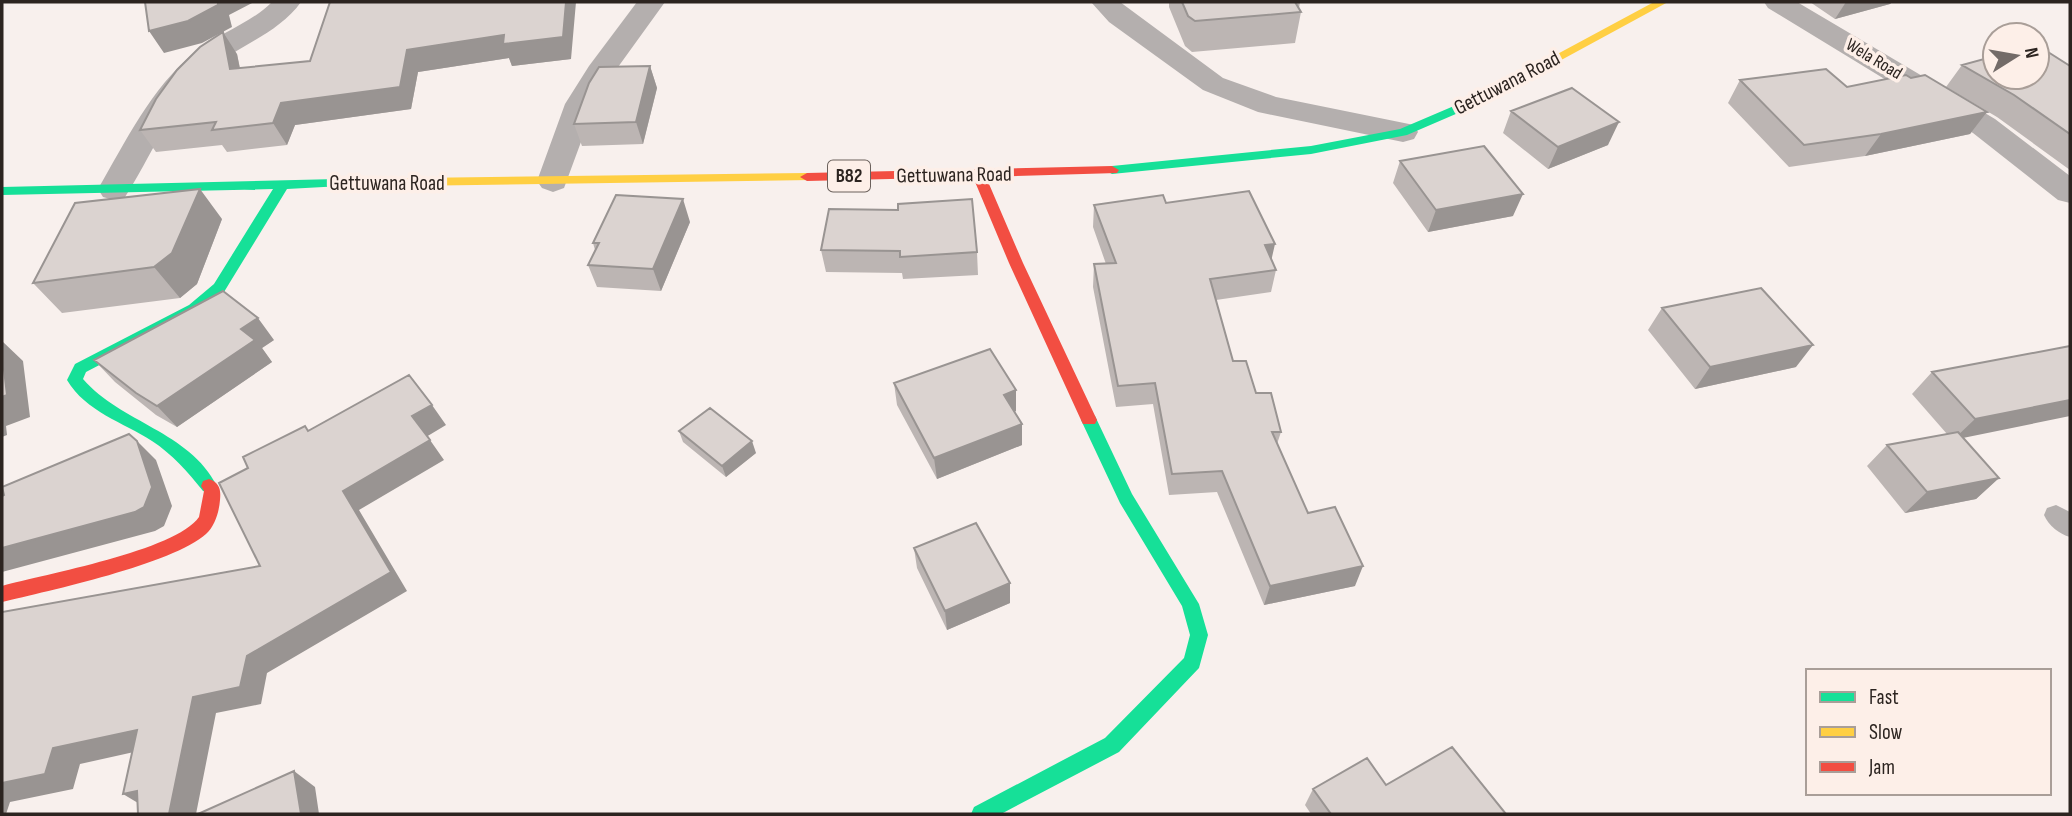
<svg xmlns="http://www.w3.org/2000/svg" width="2072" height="816" font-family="'Sofia Sans Condensed',sans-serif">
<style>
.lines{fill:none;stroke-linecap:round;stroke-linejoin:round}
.lane{fill:#b4afae;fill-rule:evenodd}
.street{fill:#b4afae;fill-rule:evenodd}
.fast{fill:#16e098;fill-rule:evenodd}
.slow{fill:#ffcf43;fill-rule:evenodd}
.jam{fill:#f24e42;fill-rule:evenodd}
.wall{fill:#bcb5b3}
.shaded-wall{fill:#999492}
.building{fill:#dbd3d0;stroke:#999492;stroke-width:2}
.labels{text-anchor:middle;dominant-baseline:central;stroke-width:7;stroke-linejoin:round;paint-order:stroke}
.far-street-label{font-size:18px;fill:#2c2420;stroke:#fdefe8}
.shield{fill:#fdefe8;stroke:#6b615c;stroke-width:2}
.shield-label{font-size:19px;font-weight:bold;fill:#2c2420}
.street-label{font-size:21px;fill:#2c2420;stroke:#fdefe8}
</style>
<rect width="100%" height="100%" fill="#f8f0ed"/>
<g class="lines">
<path class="lane" d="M 2056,505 L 2070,512 L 2070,537 C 2059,534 2049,526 2044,515 L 2047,508 Z"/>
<path class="street" d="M 272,2 L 301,2 C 276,37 231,47 201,77 C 168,111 151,157 125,197 L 114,200 L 103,197 L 98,189 C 126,141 151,88 195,52 C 219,33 250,24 272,2 Z
M 637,2 L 665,2 L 613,74 L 595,104 L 564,188 L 553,192 L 542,188 L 537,181 L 565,104 L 589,66 Z
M 1091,2 L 1120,2 L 1223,78 L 1276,97 L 1414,125 L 1418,132 L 1414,139 L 1403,142 L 1258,112 L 1203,90 L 1109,22 Z
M 1764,2 L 1797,2 L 1995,119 L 2070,176 L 2070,203 L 2058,200 L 1973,133 L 1768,8 Z"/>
<path class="fast" d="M 1482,94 L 1488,98 L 1486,101 L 1407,135 L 1311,154 L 1112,174 L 1105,170 L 1112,166 L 1311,146 L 1400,129 Z
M 337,179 L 344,183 L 342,186 L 287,189 L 224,292 L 199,313 L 86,372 L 83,379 C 121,423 189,431 217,486 L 215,491 L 209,493 L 203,491 C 188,472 172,454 152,441 C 123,422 86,412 67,380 L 75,364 L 189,305 L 214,284 L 273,189 L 2,195 L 2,187 Z
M 1089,414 L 1095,416 L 1132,494 L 1199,604 L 1208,635 L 1199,668 L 1119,752 L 1001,814 L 971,814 L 974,807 L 1105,738 L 1184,658 L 1190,635 L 1182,606 L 1120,503 L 1081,420 L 1083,416 Z"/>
<path class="slow" d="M 1654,2 L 1668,2 L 1486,101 L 1482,102 L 1476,98 Z
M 807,173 L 814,177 L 812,180 L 337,187 L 330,183 L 337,179 Z"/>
<path class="jam" d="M 1112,166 L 1119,170 L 1117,173 L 986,177 L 1023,263 L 1097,420 L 1095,424 L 1083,424 L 1081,420 L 1009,263 L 973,177 L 807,181 L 800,177 L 807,173 Z
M 209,479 C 220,483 221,490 220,500 C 219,512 215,526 206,534 C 173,564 48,591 2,602 L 2,586 C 45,574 175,551 199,517 L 204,491 L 201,486 L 203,481 Z"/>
</g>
<path class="wall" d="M 330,2 L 571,59 L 512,66 L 509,58 L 418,72 L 411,109 L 295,125 L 287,145 L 227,152 L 222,145 L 156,152 L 140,130 L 237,54 L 240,68 L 310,61 Z
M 1169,2 L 1300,2 L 1299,8 L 1301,12 L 1295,43 L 1192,52 L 1185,46 L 1169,7 Z
M 1810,2 L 1892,2 L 1890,4 L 1835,19 Z
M 1962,65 L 2070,66 L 2070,170 L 1997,117 L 1946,87 Z
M 650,66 L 657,88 L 643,144 L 582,146 L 574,124 Z
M 1911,78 L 1987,112 L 1970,134 L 1865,156 L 1789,167 L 1728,103 L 1740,80 L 1847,87 Z
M 1511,111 L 1608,145 L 1548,169 L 1503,133 Z
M 1400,161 L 1513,216 L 1428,232 L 1393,183 Z
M 1166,203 L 1271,259 L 1276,270 L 1271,292 L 1216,300 L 1233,361 L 1281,432 L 1277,444 L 1308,513 L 1355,586 L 1264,605 L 1217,492 L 1169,495 L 1153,404 L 1116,407 L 1093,287 L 1094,264 L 1106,264 L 1093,227 L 1094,205 Z
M 222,219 L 197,284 L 180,298 L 62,313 L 33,283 Z
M 690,222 L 661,291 L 597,287 L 588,265 L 595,250 L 593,243 Z
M 821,250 L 977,252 L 978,275 L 903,279 L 902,273 L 826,272 Z
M 1662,308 L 1796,367 L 1695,389 L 1648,330 Z
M 274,340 L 262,348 L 272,362 L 177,427 L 156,415 L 115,382 L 94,360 Z
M 2070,346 L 1963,438 L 1999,478 L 1976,499 L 1905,513 L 1867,466 L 1887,445 L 1947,434 L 1912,394 L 1932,372 Z
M 894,383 L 1016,390 L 1016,411 L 1014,412 L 1022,424 L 1022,445 L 937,479 L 897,405 Z
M 679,431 L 756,453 L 726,477 L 683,442 Z
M 914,548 L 1010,603 L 947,630 L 917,568 Z
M 1386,785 L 1506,814 L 1311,814 L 1305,805 L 1313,789 Z"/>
<path class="shaded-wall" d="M 218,2 L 254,2 L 229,15 L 232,27 L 202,43 L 164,53 L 149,31 Z
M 566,2 L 576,2 L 571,59 L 512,66 L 509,58 L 418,72 L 411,109 L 295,125 L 287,145 L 273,123 L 281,103 L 407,50 Z
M 1846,2 L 1892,2 L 1890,4 L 1835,19 Z
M 223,32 L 237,54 L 244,90 L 230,69 Z
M 650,66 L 657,88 L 643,144 L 636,122 Z
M 1987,112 L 1970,134 L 1865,156 L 1881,134 Z
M 1619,122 L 1608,145 L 1548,169 L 1558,147 Z
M 200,189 L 222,219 L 197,284 L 180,298 L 154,267 Z
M 1523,194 L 1513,216 L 1428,232 L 1436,210 Z
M 683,199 L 690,222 L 661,291 L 653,269 Z
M 1275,244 L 1270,266 L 1265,245 Z
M 258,318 L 274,340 L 262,348 L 272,362 L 177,427 L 157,406 L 241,329 Z
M 2,341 L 23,361 L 30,417 L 6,426 L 7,435 L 2,437 Z
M 1813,345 L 1796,367 L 1695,389 L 1710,367 Z
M 1016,390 L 1016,411 L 1004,416 L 1004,395 Z
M 2070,400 L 2070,416 L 1953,440 L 1975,419 Z
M 432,405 L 446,425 L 426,437 L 412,416 Z
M 1022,424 L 1022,445 L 937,479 L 934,458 Z
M 430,440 L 444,460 L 359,510 L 407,591 L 267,673 L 261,704 L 216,713 L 196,814 L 169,814 L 193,697 L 247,656 L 343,491 Z
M 137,441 L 156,460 L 172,506 L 164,526 L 155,531 L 2,572 L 2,548 Z
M 752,441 L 756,453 L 726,477 L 722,466 Z
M 1999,478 L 1976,499 L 1905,513 L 1927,492 Z
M 1363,566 L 1355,586 L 1264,605 L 1270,586 Z
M 1010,583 L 1010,603 L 947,630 L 945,611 Z
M 137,730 L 161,746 L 80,764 L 73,789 L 10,802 L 6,814 L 2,814 L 2,783 L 53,748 Z
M 294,771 L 315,787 L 319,814 L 301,814 Z
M 137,791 L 148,809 L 123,794 Z"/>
<path class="building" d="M 145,2 L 218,2 L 218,5 L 188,21 L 149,31 Z
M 330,2 L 566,2 L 563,37 L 503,44 L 504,35 L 407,50 L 400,87 L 281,103 L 273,123 L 212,130 L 216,122 L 140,130 L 156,99 L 177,70 L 200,47 L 223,32 L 230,69 L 310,61 Z
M 1182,2 L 1299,2 L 1295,2 L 1301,12 L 1195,21 L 1188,16 Z
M 2037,45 L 2070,66 L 2070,134 L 2014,95 L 1962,65 L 1995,56 L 1995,77 L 2037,77 Z
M 650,66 L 636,122 L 574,124 L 589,83 L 599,67 Z
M 1826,69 L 1847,87 L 1906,75 L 1911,78 L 1925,75 L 1987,112 L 1881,134 L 1804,145 L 1740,80 Z
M 1572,88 L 1619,122 L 1558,147 L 1511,111 Z
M 1484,146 L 1523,194 L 1436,210 L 1400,161 Z
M 200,189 L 172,253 L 154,267 L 33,283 L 75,203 Z
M 1249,191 L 1275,244 L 1265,245 L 1276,270 L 1210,279 L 1233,361 L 1246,361 L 1256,393 L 1271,393 L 1281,432 L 1272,432 L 1308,513 L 1335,507 L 1363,566 L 1270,586 L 1222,471 L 1172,474 L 1155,383 L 1118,386 L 1094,264 L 1116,263 L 1094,205 L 1163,195 L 1166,203 Z
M 616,195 L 683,199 L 653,269 L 588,265 L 599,243 L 593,243 Z
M 972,199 L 977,252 L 900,257 L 900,251 L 821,250 L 829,209 L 898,210 L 898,204 Z
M 1761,288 L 1813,345 L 1710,367 L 1662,308 Z
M 223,291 L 258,318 L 241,329 L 255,340 L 157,406 L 136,393 L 94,360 Z
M 2070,346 L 2070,400 L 1975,419 L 1932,372 Z
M 990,349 L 1016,390 L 1004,395 L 1022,424 L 934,458 L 894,383 Z
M 2,353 L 7,395 L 2,397 Z
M 409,375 L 432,405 L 412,416 L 430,440 L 343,491 L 391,572 L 247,656 L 240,687 L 193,697 L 169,814 L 138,814 L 137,791 L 123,794 L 137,730 L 53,748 L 45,774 L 2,783 L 2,612 L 260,566 L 219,483 L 248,468 L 243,457 L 305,426 L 308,431 Z
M 710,408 L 752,441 L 722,466 L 679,431 Z
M 1958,432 L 1999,478 L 1927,492 L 1887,445 Z
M 129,434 L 137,441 L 152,487 L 144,507 L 135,512 L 2,548 L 2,496 L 4,495 L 2,487 Z
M 976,523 L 1010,583 L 945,611 L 914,548 Z
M 1452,747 L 1506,814 L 1331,814 L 1313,789 L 1367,758 L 1386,785 Z
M 294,771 L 301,814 L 198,814 Z"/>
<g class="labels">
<g class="far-street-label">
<text transform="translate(1874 59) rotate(31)">Wela Road</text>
</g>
<rect class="shield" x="828" y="160.5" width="42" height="31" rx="5"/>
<g class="shield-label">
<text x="849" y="176">B82</text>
</g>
<g class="street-label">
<text transform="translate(1507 83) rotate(-27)">Gettuwana Road</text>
<text transform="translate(954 175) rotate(-1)">Gettuwana Road</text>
<text x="387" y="183">Gettuwana Road</text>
</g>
</g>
<rect width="2072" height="816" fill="none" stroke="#2c2420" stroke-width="7"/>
<rect x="1806" y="669" width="245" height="126" fill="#fdefe8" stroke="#a99e98" stroke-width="2"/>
<rect x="1820" y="692" width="35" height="10" fill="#16e098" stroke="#a99e98" stroke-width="2"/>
<text x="1869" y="704" font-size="21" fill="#2c2420">Fast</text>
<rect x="1820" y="727" width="35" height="10" fill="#ffcf43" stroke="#a99e98" stroke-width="2"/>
<text x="1869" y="739" font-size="21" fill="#2c2420">Slow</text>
<rect x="1820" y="762" width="35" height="10" fill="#f24e42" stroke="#a99e98" stroke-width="2"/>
<text x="1869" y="774" font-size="21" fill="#2c2420">Jam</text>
<g transform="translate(2016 56) rotate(79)"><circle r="33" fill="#fdefe8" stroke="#a99e98" stroke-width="2"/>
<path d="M0-5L12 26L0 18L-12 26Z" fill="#736b68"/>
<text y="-10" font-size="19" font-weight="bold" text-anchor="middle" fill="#2c2420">N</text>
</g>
</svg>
